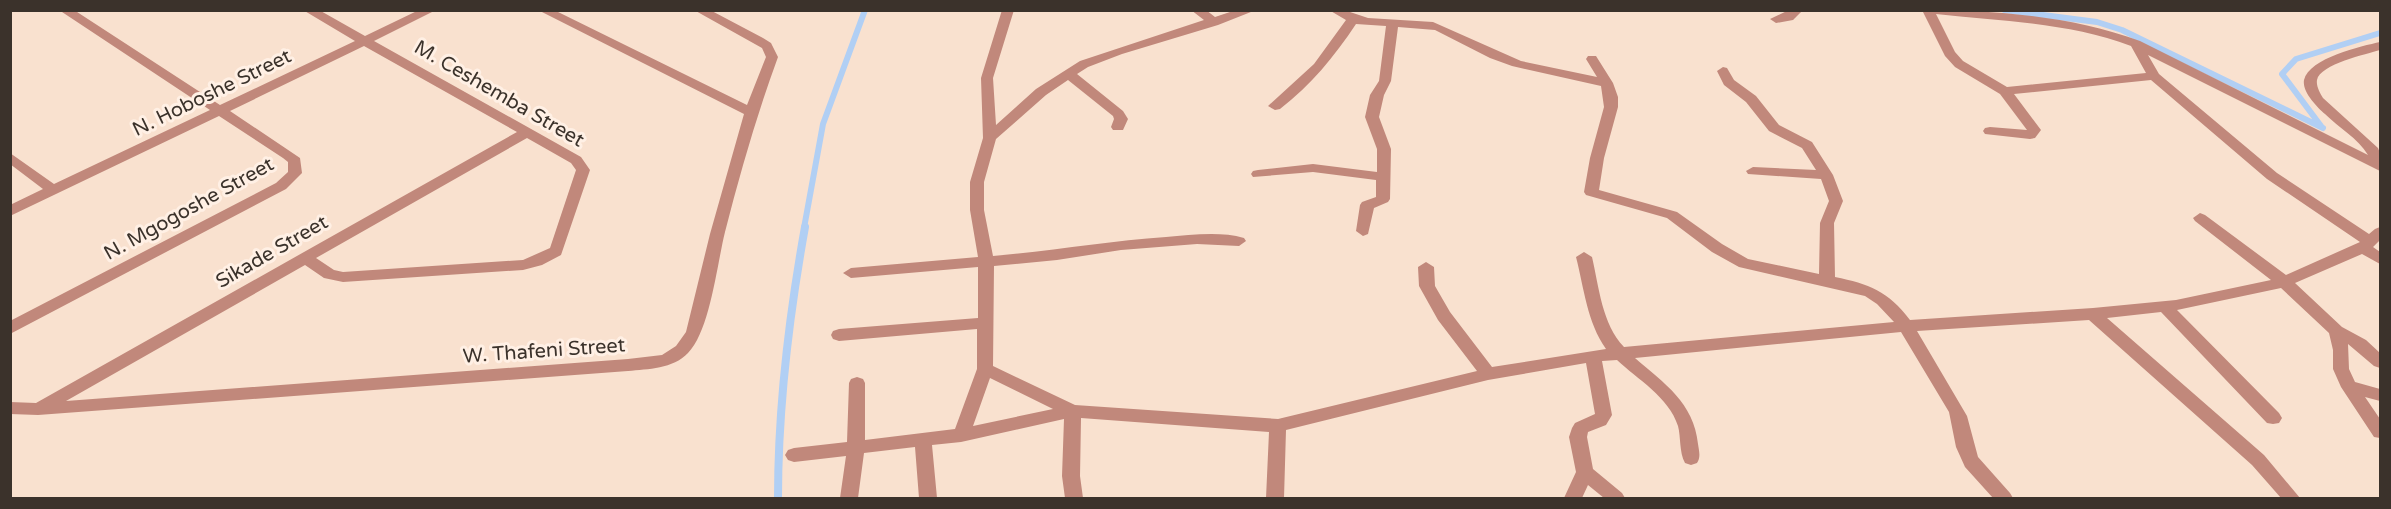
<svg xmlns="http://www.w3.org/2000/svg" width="2391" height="509" font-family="'Varela Round',sans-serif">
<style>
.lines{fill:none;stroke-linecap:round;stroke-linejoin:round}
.stream-far1{stroke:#b1cff4;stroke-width:6}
.stream{stroke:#b1cff4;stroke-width:8}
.minor{fill:#c1887b;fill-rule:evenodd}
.labels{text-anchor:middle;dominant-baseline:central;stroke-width:6;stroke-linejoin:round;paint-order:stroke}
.street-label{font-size:20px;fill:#3b322b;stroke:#fff0e5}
</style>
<rect width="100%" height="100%" fill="#f9e1cf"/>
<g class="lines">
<path class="stream-far1" d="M 2004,10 L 2097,22 L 2122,30 L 2323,128
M 2321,126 L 2282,74 L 2296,59 L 2380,33
M 804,228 L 823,124 L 865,10"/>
<path class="stream" d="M 778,498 C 778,407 789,316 805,227"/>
<path class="minor" d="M 59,10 L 74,10 L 220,105 L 355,41 L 303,10 L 319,10 L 365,36 L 419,10 L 436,10 L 374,41 L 581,157 L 590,170 L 561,255 L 542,265 L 523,270 L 343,282 L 324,278 L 305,265 L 66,401 L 628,359 L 662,355 L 676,346 L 686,332 L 710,234 L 744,114 L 538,10 L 554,10 L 747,105 L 766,57 L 762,48 L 694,10 L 710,10 L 763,38 L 771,43 L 778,57 C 757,114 740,173 725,232 C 717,264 710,331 688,353 C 673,369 648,369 628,371 L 38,415 L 10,414 L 10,402 L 36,403 L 517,132 L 364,46 L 230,111 L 300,158 L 302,173 L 286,189 L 10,334 L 10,321 L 276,183 L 288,172 L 288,162 L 283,158 L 219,116 L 10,216 L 10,205 L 43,189 L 10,164 L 10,153 L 54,184 L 210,110 ZM 527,138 L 571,163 L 576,170 L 550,248 L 523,260 L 343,272 L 334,270 L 316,258 Z
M 1002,10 L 1014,10 L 993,78 L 996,125 L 1036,89 L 1080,61 L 1204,20 L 1191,10 L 1206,10 L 1215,17 L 1236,10 L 1256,10 L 1218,25 L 1122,54 L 1088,67 L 1077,74 L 1123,111 L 1128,119 L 1123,130 L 1113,130 L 1111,127 L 1114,119 L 1113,116 L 1068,80 L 1046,95 L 996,139 L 984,182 L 984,210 L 993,256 C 1051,251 1108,241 1166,237 C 1191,235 1220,231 1244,238 L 1246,241 L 1239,246 L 1197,244 L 1121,250 L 1057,260 L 994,266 L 993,366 L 1075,405 L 1278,419 L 1477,371 L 1438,320 L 1419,286 L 1418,267 L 1426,262 L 1434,267 L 1435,286 L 1450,312 L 1492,367 L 1606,349 C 1587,322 1584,288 1576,257 L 1584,252 L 1592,257 C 1599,287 1602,324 1624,347 L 1894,322 L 1877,304 L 1865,296 L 1739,267 L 1712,252 L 1667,218 L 1586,195 L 1584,192 L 1590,158 L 1604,107 L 1601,86 L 1512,66 L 1490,58 L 1435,30 L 1398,27 L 1391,81 L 1384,95 L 1379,117 L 1391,149 L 1390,199 L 1388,202 L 1374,208 L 1368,234 L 1363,236 L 1356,231 L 1360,205 L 1362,202 L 1376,197 L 1376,180 L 1313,172 L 1253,177 L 1251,174 L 1253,171 L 1258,170 L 1313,164 L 1377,172 L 1377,149 L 1365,117 L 1370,95 L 1379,81 L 1386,26 L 1356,24 C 1334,57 1311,85 1280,109 L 1275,110 L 1268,106 L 1314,64 L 1346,20 L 1329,10 L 1344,10 L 1368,18 L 1433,22 L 1521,61 L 1597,77 L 1586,59 L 1588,56 L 1596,56 L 1613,83 L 1618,97 L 1618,107 L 1604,158 L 1599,190 L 1677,212 L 1722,244 L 1748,259 L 1819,274 L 1820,223 L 1829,201 L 1821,179 L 1748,174 L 1746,171 L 1753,167 L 1816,170 L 1802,148 L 1769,131 L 1746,102 L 1724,85 L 1717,71 L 1723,67 L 1727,68 L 1734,80 L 1756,96 L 1779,125 L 1812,142 L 1833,175 L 1843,201 L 1834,223 L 1835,277 C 1869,284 1888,291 1910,320 L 2093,308 L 2176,300 L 2271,280 L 2195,221 L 2193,218 L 2200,213 L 2205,215 L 2286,275 L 2360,242 L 2267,179 L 2151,80 L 2014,94 L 2041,130 L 2035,138 L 2030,139 L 1985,134 L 1983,131 L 1985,128 L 1990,127 L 2027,130 L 2000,94 L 1955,67 L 1945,56 L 1922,10 C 1995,10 2072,16 2140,41 L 2368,155 C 2358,138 2339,128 2325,114 C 2317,107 2302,92 2304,80 C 2309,58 2362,46 2380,42 L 2380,50 C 2367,54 2320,64 2317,80 C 2316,86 2320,93 2323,98 L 2378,148 L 2380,153 L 2380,171 L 2148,55 L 2159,74 L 2277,173 L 2369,234 L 2375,229 L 2380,227 L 2380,240 L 2373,247 L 2380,252 L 2380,264 L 2362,254 L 2295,283 L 2342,327 L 2366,340 L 2380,353 L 2380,368 L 2374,366 L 2348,344 L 2349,369 L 2355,382 L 2380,389 L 2380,401 L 2365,397 L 2380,419 L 2380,438 L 2374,437 L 2341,387 L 2333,369 L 2333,350 L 2329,333 L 2281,288 L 2177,310 L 2279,413 L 2282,418 L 2279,423 L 2273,424 L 2267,423 L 2161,312 L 2107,318 L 2264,455 L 2300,498 L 2281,498 L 2252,465 L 2089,320 L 1917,331 L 1967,416 L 1978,457 L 2010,493 L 2013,498 L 1993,498 L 1965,467 L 1956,447 L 1949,412 L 1901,332 L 1635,358 C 1664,383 1694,403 1698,444 C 1699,451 1701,457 1697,463 L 1691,465 L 1685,463 C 1679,452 1681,437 1678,426 C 1669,397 1637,379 1617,360 L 1602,361 L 1612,415 L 1606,425 L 1588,432 L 1587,437 L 1593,469 L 1622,493 L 1625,498 L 1604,498 L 1588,485 L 1582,498 L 1564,498 L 1576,472 L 1569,437 L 1572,428 L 1575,423 L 1595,414 L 1586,363 L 1488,380 L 1286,430 L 1284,498 L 1266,498 L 1269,432 L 1081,418 L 1080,476 L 1083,498 L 1065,498 L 1062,476 L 1064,419 L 961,442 L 932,445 L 937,498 L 919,498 L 915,447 L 864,453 L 858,498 L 840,498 L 846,456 L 794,462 L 788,460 L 785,455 L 788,450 L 794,448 L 847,442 L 849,383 L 851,379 L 857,377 L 863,379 L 865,383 L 865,440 L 955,429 L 977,369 L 977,329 L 839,341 L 833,339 L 831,335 L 833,331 L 839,329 L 978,318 L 978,267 L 851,278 L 843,273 L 851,268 L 978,257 L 970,210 L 970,182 L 983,138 L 981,78 ZM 1936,14 C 2001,21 2070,23 2131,46 L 2146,73 L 2007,87 L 1963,61 L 1955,52 ZM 990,378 L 1053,409 L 973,426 Z
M 1789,10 L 1803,10 L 1793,20 L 1776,23 L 1770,19 Z"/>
</g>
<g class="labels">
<g class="street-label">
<text transform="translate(212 93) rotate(-26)">N. Hoboshe Street</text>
<text transform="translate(499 94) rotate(30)">M. Ceshemba Street</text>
<text transform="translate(189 209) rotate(-29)">N. Mgogoshe Street</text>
<text transform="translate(272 252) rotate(-30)">Sikade Street</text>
<text transform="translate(544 351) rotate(-4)">W. Thafeni Street</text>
</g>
</g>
<rect width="2391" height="509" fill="none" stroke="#3b322b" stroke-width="24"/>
</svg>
